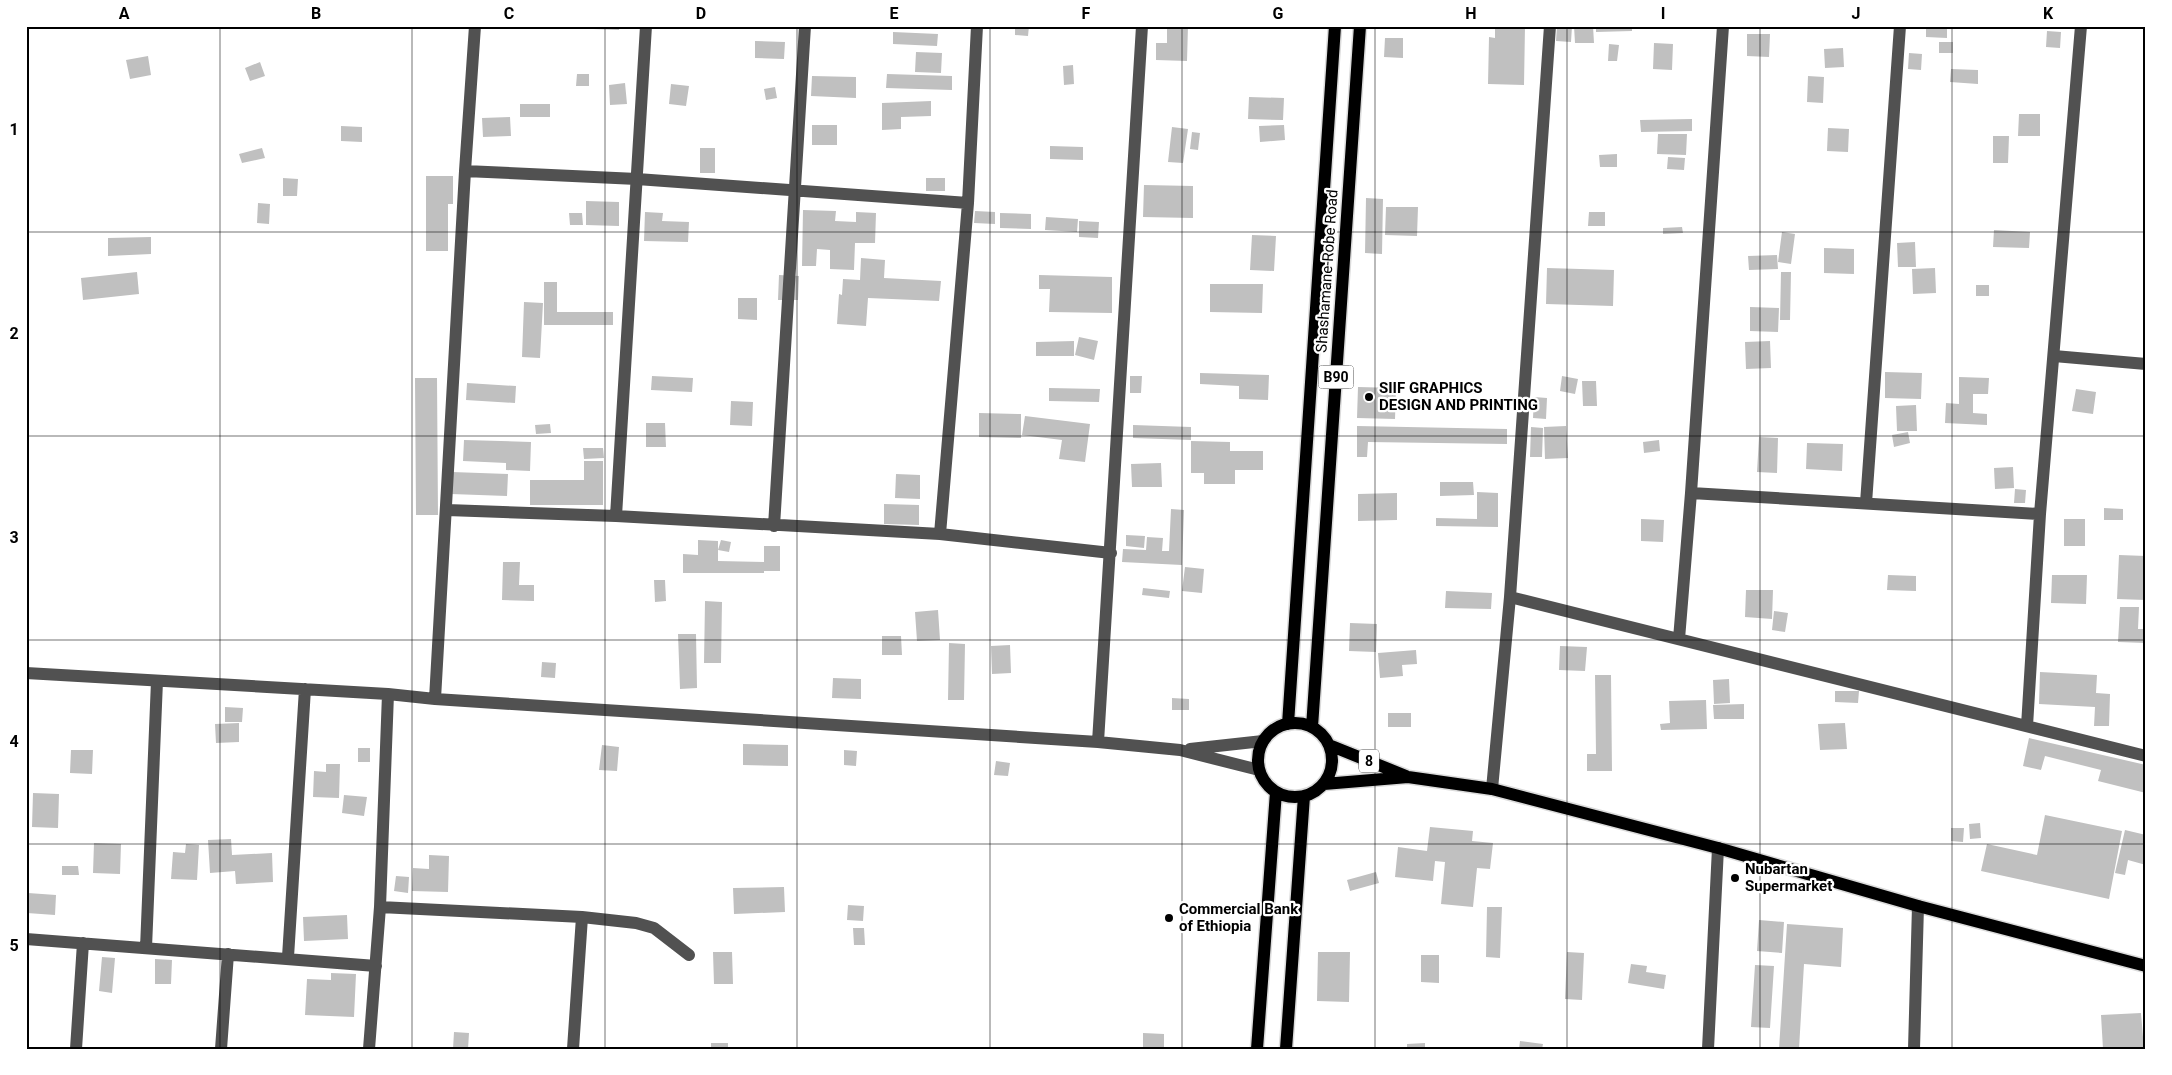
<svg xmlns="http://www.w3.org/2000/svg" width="2172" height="1075" font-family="Roboto,sans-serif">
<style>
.building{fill:#c0c0c0}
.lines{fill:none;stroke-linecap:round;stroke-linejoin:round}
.major-casing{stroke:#dbdbdb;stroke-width:15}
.minor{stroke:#515151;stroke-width:12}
.major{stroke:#000;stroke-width:12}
.grid{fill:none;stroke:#000;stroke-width:1;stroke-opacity:0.55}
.poi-dot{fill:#000;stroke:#fff;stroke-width:2}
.labels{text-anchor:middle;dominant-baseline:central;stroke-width:4.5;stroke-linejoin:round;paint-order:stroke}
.shield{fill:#fff;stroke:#4c4c4c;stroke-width:1}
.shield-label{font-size:14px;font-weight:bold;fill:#000}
.street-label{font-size:15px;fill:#000;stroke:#fff}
.poi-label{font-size:15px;font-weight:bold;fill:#000;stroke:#fff;text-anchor:start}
.neatline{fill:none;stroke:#000;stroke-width:2}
.grid-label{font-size:16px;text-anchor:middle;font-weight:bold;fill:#000}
</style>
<rect width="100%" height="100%" fill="#fff"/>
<path class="building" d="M 593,26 L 620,26 L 619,30 L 593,29 Z
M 1015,26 L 1029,26 L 1028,36 L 1015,35 Z
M 1167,26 L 1188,26 L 1187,61 L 1156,60 L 1156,43 L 1167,43 Z
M 1495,26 L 1525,26 L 1524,85 L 1488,84 L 1489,37 L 1495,38 Z
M 1557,26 L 1572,26 L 1571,42 L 1556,41 Z
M 1574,26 L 1593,26 L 1594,43 L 1575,43 Z
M 1596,26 L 1632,26 L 1632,31 L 1596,32 Z
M 1926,26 L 1947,26 L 1947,38 L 1926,37 Z
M 2047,31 L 2061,32 L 2060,48 L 2046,47 Z
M 893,32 L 938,34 L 937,46 L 893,44 Z
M 1747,34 L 1770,34 L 1769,57 L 1747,56 Z
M 1385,38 L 1403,38 L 1403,58 L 1384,57 Z
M 755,41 L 785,42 L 784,59 L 755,58 Z
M 1939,42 L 1953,42 L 1953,53 L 1939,53 Z
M 1654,43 L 1673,44 L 1672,70 L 1653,69 Z
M 1609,44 L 1619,45 L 1617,61 L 1608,61 Z
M 1843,48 L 1844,67 L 1825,68 L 1824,49 Z
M 916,52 L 942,53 L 941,73 L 915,72 Z
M 1909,53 L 1922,54 L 1921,70 L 1908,69 Z
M 148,56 L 151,75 L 130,79 L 126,60 Z
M 260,62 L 265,76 L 250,81 L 245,68 Z
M 1073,65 L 1074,84 L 1064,85 L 1063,66 Z
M 1951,69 L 1978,70 L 1978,84 L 1950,82 Z
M 577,74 L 589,74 L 589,86 L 576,86 Z
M 887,74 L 952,76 L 952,90 L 886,88 Z
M 812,76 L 856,77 L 856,98 L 811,96 Z
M 1808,76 L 1824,77 L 1823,103 L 1807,102 Z
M 625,83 L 627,104 L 610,105 L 609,85 Z
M 671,84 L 689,86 L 686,106 L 669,104 Z
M 775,87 L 777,98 L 766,100 L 764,89 Z
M 1249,97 L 1284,98 L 1283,120 L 1248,119 Z
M 931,101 L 931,116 L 901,117 L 901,129 L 882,130 L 882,103 Z
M 520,104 L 550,104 L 550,117 L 520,117 Z
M 2019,114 L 2040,114 L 2040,136 L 2018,136 Z
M 510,117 L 511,136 L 483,137 L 482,118 Z
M 1692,119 L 1692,131 L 1641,132 L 1640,120 Z
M 812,125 L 837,125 L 837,145 L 812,145 Z
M 1284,125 L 1285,140 L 1260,142 L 1259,126 Z
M 341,126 L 362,127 L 362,142 L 341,141 Z
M 1172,127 L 1188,129 L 1183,163 L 1168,162 Z
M 1828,128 L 1849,129 L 1848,152 L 1827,151 Z
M 1192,132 L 1200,133 L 1198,150 L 1190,149 Z
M 1658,134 L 1687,134 L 1686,155 L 1657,154 Z
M 1993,136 L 2009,136 L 2008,163 L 1993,163 Z
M 1050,146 L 1083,147 L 1083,160 L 1050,159 Z
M 262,148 L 265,158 L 242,163 L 239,154 Z
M 700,148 L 715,148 L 715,173 L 700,173 Z
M 1617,154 L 1617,167 L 1600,167 L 1599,155 Z
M 1668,157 L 1685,158 L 1684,170 L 1667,169 Z
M 426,176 L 453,176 L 453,204 L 448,204 L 448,251 L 426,251 Z
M 283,178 L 298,179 L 297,196 L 283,196 Z
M 926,178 L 945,178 L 945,191 L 926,191 Z
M 1144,185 L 1193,186 L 1193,218 L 1143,217 Z
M 1366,198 L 1383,199 L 1382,254 L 1365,253 Z
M 586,201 L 619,202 L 619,226 L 586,225 Z
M 258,203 L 270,204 L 269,224 L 257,223 Z
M 1386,207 L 1418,207 L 1417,236 L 1385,235 Z
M 803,210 L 836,211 L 835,221 L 856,222 L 856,212 L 876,213 L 875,243 L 855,243 L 854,270 L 830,269 L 830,250 L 817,249 L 816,266 L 802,266 Z
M 975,211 L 995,212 L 995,224 L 974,223 Z
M 645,212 L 663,213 L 662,221 L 689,222 L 688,242 L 644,241 Z
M 1589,212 L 1605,212 L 1605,226 L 1588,226 Z
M 569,213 L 582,213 L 583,225 L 570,225 Z
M 1000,213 L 1031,214 L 1031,229 L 1000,228 Z
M 1046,217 L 1078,219 L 1077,232 L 1045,230 Z
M 1079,221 L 1099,222 L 1098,238 L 1079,237 Z
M 1682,227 L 1683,233 L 1663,234 L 1663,228 Z
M 1994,230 L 2030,232 L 2029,248 L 1993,247 Z
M 1782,232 L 1795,234 L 1791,264 L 1778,262 Z
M 1252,235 L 1276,236 L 1274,271 L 1250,270 Z
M 151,237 L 151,254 L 108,256 L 108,238 Z
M 1915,242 L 1916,267 L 1898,267 L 1897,243 Z
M 1824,248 L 1854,249 L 1854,274 L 1824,273 Z
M 1777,255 L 1778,269 L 1749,270 L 1748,256 Z
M 861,258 L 885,260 L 884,278 L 941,281 L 939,301 L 868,298 L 866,326 L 837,324 L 839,294 L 842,295 L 843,279 L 860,280 Z
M 1547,268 L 1614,270 L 1613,306 L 1546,304 Z
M 1935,268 L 1936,293 L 1913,294 L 1912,269 Z
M 137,272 L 139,294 L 83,300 L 81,278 Z
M 1781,272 L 1791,272 L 1790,320 L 1780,320 Z
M 779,275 L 799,276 L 798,300 L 778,300 Z
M 1039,275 L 1112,277 L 1112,313 L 1049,312 L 1050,289 L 1039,289 Z
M 544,282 L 557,282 L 557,312 L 613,312 L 613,325 L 544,325 Z
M 1210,284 L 1263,284 L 1262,313 L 1210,312 Z
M 1976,285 L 1989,285 L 1989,296 L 1976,296 Z
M 738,298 L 757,298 L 757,320 L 738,319 Z
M 524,302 L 543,303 L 540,358 L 522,357 Z
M 1750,307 L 1779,308 L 1778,332 L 1750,331 Z
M 1079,337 L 1098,341 L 1094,360 L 1075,355 Z
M 1074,341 L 1074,356 L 1036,356 L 1036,342 Z
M 1770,341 L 1771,368 L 1746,369 L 1745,342 Z
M 1885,372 L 1922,373 L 1921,399 L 1885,398 Z
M 1200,373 L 1269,375 L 1268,400 L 1239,399 L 1239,386 L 1200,384 Z
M 652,376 L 693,378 L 692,392 L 651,390 Z
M 1130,376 L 1142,376 L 1141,393 L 1130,393 Z
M 1562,376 L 1578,379 L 1575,394 L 1560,391 Z
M 1959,377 L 1989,378 L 1988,394 L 1973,394 L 1973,413 L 1987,414 L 1987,425 L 1945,423 L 1946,403 L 1959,404 Z
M 415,378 L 437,378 L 438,515 L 416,515 Z
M 1582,381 L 1596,381 L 1597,406 L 1583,406 Z
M 467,383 L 516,386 L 515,403 L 466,400 Z
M 1358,387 L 1396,388 L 1395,419 L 1357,418 Z
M 1049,388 L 1100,389 L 1099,402 L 1049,401 Z
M 2076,389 L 2096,392 L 2093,414 L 2072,411 Z
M 1534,397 L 1547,398 L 1546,419 L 1533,418 Z
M 731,401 L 753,402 L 752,426 L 730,425 Z
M 1916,405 L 1917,431 L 1897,431 L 1896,406 Z
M 979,413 L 1021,414 L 1021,438 L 979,437 Z
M 1025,416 L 1090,424 L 1085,462 L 1059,459 L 1062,440 L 1022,435 Z
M 646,423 L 665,423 L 666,447 L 646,447 Z
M 550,424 L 551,433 L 536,434 L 535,425 Z
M 1133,425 L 1191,427 L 1191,440 L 1133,438 Z
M 1357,426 L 1507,429 L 1507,444 L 1368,442 L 1367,457 L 1357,457 Z
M 1566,426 L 1568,458 L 1545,459 L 1544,427 Z
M 1531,427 L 1543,428 L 1542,457 L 1530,457 Z
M 1908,432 L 1910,443 L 1894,447 L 1892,435 Z
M 1759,437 L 1778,438 L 1777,473 L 1757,472 Z
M 464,440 L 531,442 L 530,471 L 506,470 L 506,463 L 463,461 Z
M 1659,440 L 1660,451 L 1644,453 L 1643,442 Z
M 1191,441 L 1230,442 L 1230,451 L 1263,451 L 1263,470 L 1235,470 L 1235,484 L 1204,484 L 1204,473 L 1191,473 Z
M 1807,443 L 1843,444 L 1842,471 L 1806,469 Z
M 583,448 L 603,448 L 604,458 L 584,459 Z
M 584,461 L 603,461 L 603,505 L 530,505 L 530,480 L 584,480 Z
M 1161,463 L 1162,487 L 1132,487 L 1131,464 Z
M 2013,467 L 2014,488 L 1995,489 L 1994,468 Z
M 452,472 L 508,474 L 507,496 L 451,494 Z
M 896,474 L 920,475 L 920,499 L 895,498 Z
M 1440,482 L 1473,482 L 1474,495 L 1440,496 Z
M 2015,489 L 2026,490 L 2025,503 L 2014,503 Z
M 1477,492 L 1498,493 L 1498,527 L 1436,526 L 1436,518 L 1477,519 Z
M 1397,493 L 1397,520 L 1358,521 L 1358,494 Z
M 884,504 L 919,505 L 919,525 L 884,524 Z
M 2104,508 L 2123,509 L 2123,520 L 2104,520 Z
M 1171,509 L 1184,510 L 1182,565 L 1122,562 L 1123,549 L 1146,550 L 1147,537 L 1163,538 L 1162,551 L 1169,551 Z
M 1641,519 L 1664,520 L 1663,542 L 1641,541 Z
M 2064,519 L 2085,519 L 2085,546 L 2064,546 Z
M 1126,535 L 1145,536 L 1144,548 L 1126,546 Z
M 698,540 L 718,541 L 718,561 L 764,562 L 764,546 L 780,546 L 780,571 L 764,571 L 764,573 L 683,573 L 683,554 L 698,555 Z
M 721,540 L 731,542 L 729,552 L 718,550 Z
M 2119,555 L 2146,556 L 2146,600 L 2117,599 Z
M 503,562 L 520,562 L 519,585 L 534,585 L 534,601 L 502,600 Z
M 1185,567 L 1204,569 L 1202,593 L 1182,591 Z
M 1888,575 L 1916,576 L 1916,591 L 1887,590 Z
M 2052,575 L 2087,575 L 2086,604 L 2051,603 Z
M 654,580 L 665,580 L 666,601 L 655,602 Z
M 1143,588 L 1170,591 L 1169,598 L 1142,595 Z
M 1746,590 L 1773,590 L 1772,619 L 1745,617 Z
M 1446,591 L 1492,593 L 1491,609 L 1445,608 Z
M 705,601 L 722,602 L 721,663 L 704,663 Z
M 2120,607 L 2139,607 L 2138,629 L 2146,629 L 2146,643 L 2118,642 Z
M 938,610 L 940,640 L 917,641 L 915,612 Z
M 1774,611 L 1788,613 L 1785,632 L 1772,630 Z
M 1350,623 L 1377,624 L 1376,652 L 1349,651 Z
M 678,634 L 696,634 L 697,688 L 680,689 Z
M 882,636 L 901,636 L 902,655 L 882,655 Z
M 949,643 L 965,644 L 964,700 L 948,700 Z
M 1010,645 L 1011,673 L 992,674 L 991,646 Z
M 1560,646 L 1587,647 L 1585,671 L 1559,670 Z
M 1416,650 L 1417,664 L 1402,665 L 1403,676 L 1380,678 L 1378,653 Z
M 542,662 L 556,663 L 555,678 L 541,677 Z
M 2040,672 L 2097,675 L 2096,693 L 2110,694 L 2109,726 L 2094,726 L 2095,707 L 2039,704 Z
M 1595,675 L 1611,675 L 1612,771 L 1587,771 L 1587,754 L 1596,754 Z
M 833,678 L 861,679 L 861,699 L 832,698 Z
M 1729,679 L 1730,703 L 1714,704 L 1713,680 Z
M 1835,691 L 1859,691 L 1858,703 L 1835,702 Z
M 1172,698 L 1189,699 L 1189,710 L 1172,710 Z
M 1706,700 L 1707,729 L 1661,730 L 1660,724 L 1670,723 L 1669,701 Z
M 1744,704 L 1744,719 L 1714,719 L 1713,705 Z
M 225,707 L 243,708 L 242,722 L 225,722 Z
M 1388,713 L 1411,713 L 1411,727 L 1388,727 Z
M 239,723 L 239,742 L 216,743 L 215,724 Z
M 1845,723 L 1847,749 L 1820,750 L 1818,724 Z
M 2029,738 L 2146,765 L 2146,793 L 2098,781 L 2101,770 L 2045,756 L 2041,770 L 2023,766 Z
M 743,744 L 788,745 L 788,766 L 743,765 Z
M 602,745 L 619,747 L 617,771 L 599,770 Z
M 358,748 L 370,748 L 370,762 L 358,762 Z
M 71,750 L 93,750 L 92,774 L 70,773 Z
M 844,750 L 857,751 L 856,766 L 844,765 Z
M 996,761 L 1010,763 L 1008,776 L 994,775 Z
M 326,764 L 340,764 L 339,798 L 313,797 L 314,771 L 326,772 Z
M 33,793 L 59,794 L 58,828 L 32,827 Z
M 344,795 L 367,797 L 364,816 L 342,813 Z
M 2045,815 L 2122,831 L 2109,899 L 1981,871 L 1987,844 L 2037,855 Z
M 1980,823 L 1981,838 L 1970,839 L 1969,824 Z
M 1430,827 L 1473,831 L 1472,841 L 1493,843 L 1490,869 L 1477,868 L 1473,907 L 1441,904 L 1445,862 L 1435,861 L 1433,881 L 1395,877 L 1398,847 L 1427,851 Z
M 1951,828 L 1964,828 L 1963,842 L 1951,841 Z
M 2125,830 L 2146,835 L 2146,865 L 2128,860 L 2125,875 L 2115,873 Z
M 231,839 L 232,855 L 272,853 L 273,882 L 236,884 L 235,871 L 210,873 L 208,840 Z
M 94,843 L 121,844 L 120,874 L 93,873 Z
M 186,844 L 199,845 L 197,880 L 171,879 L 173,852 L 185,853 Z
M 429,855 L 449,856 L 448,892 L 412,891 L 413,868 L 429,869 Z
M 62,866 L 78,866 L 79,875 L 62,875 Z
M 1376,872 L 1379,883 L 1350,891 L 1347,880 Z
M 396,876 L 409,877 L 408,893 L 394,891 Z
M 784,887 L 785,912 L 734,914 L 733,888 Z
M 28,893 L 56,895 L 55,915 L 27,913 Z
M 848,905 L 864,906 L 863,921 L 847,920 Z
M 1487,907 L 1502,907 L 1500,958 L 1486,957 Z
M 347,915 L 348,939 L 304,941 L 303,917 Z
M 1759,920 L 1784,922 L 1782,953 L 1757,951 Z
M 1787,924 L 1843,928 L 1841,967 L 1804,964 L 1799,1049 L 1779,1049 Z
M 853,928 L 864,928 L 865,945 L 854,945 Z
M 713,952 L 732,952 L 733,984 L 714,984 Z
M 1318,952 L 1350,952 L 1349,1002 L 1317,1001 Z
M 1567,952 L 1584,953 L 1582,1000 L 1565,999 Z
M 1421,955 L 1439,955 L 1439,983 L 1421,982 Z
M 102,957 L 115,958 L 112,993 L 99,991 Z
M 155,959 L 172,960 L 171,984 L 155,984 Z
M 1631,964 L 1647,966 L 1646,972 L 1666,975 L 1664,989 L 1628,983 Z
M 1755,965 L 1774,966 L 1770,1028 L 1751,1027 Z
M 331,973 L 356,974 L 354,1017 L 305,1015 L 307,979 L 331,980 Z
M 2141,1013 L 2144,1049 L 2103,1049 L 2101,1015 Z
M 454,1032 L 469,1033 L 468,1049 L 453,1049 Z
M 1143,1033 L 1164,1034 L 1164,1049 L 1143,1049 Z
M 1520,1041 L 1543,1044 L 1542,1049 L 1519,1049 Z
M 711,1043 L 728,1043 L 728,1049 L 711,1049 Z
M 1425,1043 L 1425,1049 L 1407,1049 L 1407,1044 Z"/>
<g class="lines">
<g class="major-casing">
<path id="major" d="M1258 760a37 37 0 1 1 74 0a37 37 0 1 1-74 0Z
M 1288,724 L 1335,26
M 1312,727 L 1360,26
M 1329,745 L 1406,776
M 1324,784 L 1408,777 L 1492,789 L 1718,848 L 1918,906 L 2146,966
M 1257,1049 L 1276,792
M 1286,1049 L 1304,796"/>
</g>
<path class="minor" d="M 465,171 L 637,179 L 968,203
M 2054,356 L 2146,364
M 1691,493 L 2040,514
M 1866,503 L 1900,26
M 447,510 L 616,516 L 940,534 L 1111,553
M 616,516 L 646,26
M 774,526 L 805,26
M 940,534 L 968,203 L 977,26
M 1510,597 L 2146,756
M 1679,639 L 1691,493 L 1723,26
M 26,673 L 388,694 L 435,699 L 1098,742 L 1180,750 L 1259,770
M 435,699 L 465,171 L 475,26
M 2027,726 L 2040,514 L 2081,26
M 1098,742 L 1142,26
M 1190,749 L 1263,741
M 1492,789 L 1510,597 L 1550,26
M 380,907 L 582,917 L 636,923 L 654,928 L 689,955
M 26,939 L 376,966
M 146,948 L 157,681
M 288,957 L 305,689
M 76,1049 L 83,943
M 221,1049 L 228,954
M 369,1049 L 380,907 L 388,694
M 573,1049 L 582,917
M 1708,1049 L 1718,848
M 1914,1049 L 1918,906"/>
<use href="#major" class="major"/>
</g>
<path class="grid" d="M 220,26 L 220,1049M 412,26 L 412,1049M 605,26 L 605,1049M 797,26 L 797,1049M 990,26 L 990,1049M 1182,26 L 1182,1049M 1375,26 L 1375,1049M 1567,26 L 1567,1049M 1760,26 L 1760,1049M 1952,26 L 1952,1049M 26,232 L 2146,232M 26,436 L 2146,436M 26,640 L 2146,640M 26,844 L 2146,844"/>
<g class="poi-dot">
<circle cx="1369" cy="397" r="5"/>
<circle cx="1735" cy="878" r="5"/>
<circle cx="1169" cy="918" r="5"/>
</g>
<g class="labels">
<g class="shield">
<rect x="1318.5" y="365.5" width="35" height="23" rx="4"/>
<rect x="1359" y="749.5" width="20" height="23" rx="4"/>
</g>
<g class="shield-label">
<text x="1336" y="377">B90</text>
<text x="1369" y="761">8</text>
</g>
<g class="street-label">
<text transform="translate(1327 271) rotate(-86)">Shashamane-Robe Road</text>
</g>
<g class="poi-label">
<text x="1379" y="388">SIIF GRAPHICS<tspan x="1379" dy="17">DESIGN AND PRINTING</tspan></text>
<text x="1745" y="869">Nubartan<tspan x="1745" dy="17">Supermarket</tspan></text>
<text x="1179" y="909">Commercial Bank<tspan x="1179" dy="17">of Ethiopia</tspan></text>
</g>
</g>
<rect width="2172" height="1075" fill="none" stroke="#ffffff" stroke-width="55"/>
<rect x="28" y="28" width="2116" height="1020" class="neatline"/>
<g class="grid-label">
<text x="124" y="19">A</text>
<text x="316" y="19">B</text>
<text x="509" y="19">C</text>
<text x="701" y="19">D</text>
<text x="894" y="19">E</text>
<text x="1086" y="19">F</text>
<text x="1278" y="19">G</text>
<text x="1471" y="19">H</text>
<text x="1663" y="19">I</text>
<text x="1856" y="19">J</text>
<text x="2048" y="19">K</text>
<text x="14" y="135">1</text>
<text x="14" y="339">2</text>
<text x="14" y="543">3</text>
<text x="14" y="747">4</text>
<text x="14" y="951">5</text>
</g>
</svg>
